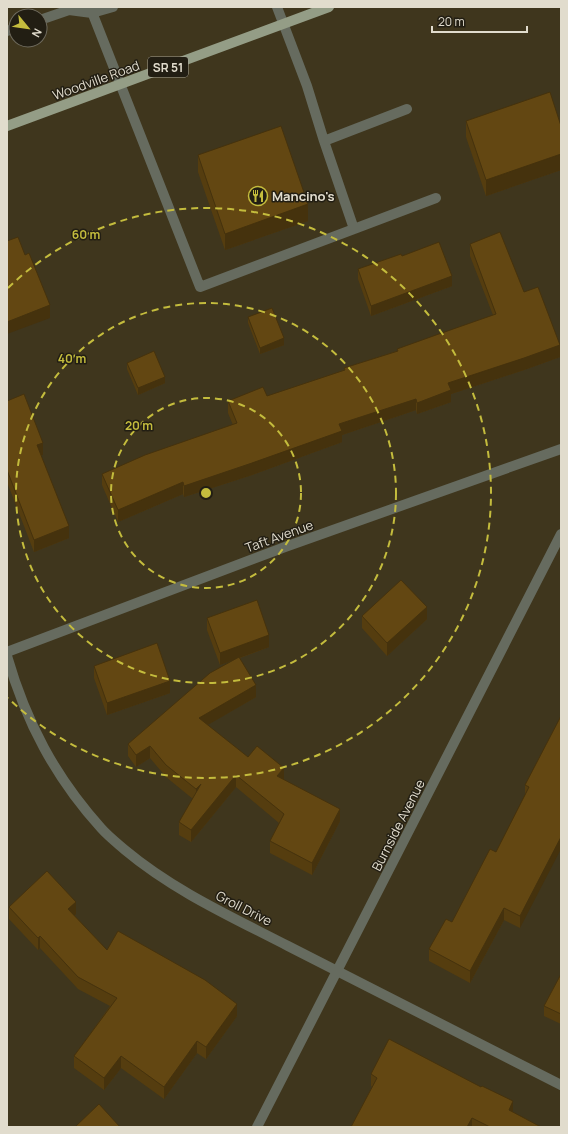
<svg xmlns="http://www.w3.org/2000/svg" width="568" height="1134" font-family="Manrope,sans-serif">
<style>
.lines{fill:none;stroke-linecap:round;stroke-linejoin:round}
.service{stroke:#666b5f;stroke-width:10}
.minor{stroke:#666b5f;stroke-width:10}
.primary{stroke:#949d86;stroke-width:10}
.wall{fill:#553d0f}
.shaded-wall{fill:#45320d}
.building{fill:#634712;stroke:#45320d}
.ring{fill:none;stroke:#c4bc3d;stroke-width:2;stroke-dasharray:7 5}
.labels{text-anchor:middle;dominant-baseline:central;stroke-width:3;stroke-linejoin:round;paint-order:stroke}
.shield{fill:#221e13;stroke:#a8a395;stroke-width:1}
.shield-label{font-size:12px;font-weight:bold;fill:#e1dccd}
.street-label{font-size:13px;fill:#e1dccd;stroke:#221e13}
.poi-label{font-size:13px;font-weight:bold;fill:#e1dccd;stroke:#221e13;text-anchor:start}
.centre{fill:#c4bc3d;stroke:#221e13;stroke-width:2}
.ring-label{font-size:12px;text-anchor:middle;font-weight:bold;fill:#c4bc3d;stroke:#221e13;stroke-width:3;stroke-linejoin:round;paint-order:stroke}
</style>
<rect width="100%" height="100%" fill="#3f361d"/>
<g class="lines">
<path class="service" d="M 90,7 L 200,287 L 354,229 L 324,141 L 307,86 L 277,7
M 40,20 L 69,10 L 92,13 L 113,7
M 7,31 L 16,28
M 324,141 L 407,109
M 354,229 L 436,198"/>
<path class="minor" d="M 7,652 L 285,547 L 561,449
M 7,656 C 26,722 55,777 101,828 C 108,836 117,843 125,850 C 174,891 232,917 288,946 C 379,993 470,1039 561,1085
M 257,1127 L 561,534"/>
<path class="primary" d="M 7,126 L 329,7"/>
</g>
<path class="wall" d="M 466,121 L 561,126 L 561,170 L 486,196 L 466,137 Z
M 198,155 L 308,221 L 225,250 L 198,172 Z
M 470,244 L 524,292 L 560,357 L 524,370 L 451,394 L 451,402 L 417,414 L 416,410 L 342,435 L 342,442 L 252,475 L 184,497 L 183,494 L 118,522 L 102,485 L 102,474 L 233,425 L 228,413 L 228,401 L 267,396 L 344,370 L 344,368 L 397,351 L 397,349 L 493,315 L 470,256 Z
M 402,256 L 452,286 L 371,316 L 358,279 L 358,269 Z
M 248,317 L 284,345 L 260,354 L 248,323 Z
M 127,363 L 165,383 L 138,395 L 127,369 Z
M 7,401 L 43,455 L 41,455 L 69,538 L 34,552 L 7,482 Z
M 362,616 L 427,619 L 387,656 L 362,628 Z
M 207,618 L 269,647 L 240,658 L 256,697 L 207,725 L 248,757 L 284,780 L 340,821 L 312,875 L 270,853 L 270,841 L 279,823 L 236,787 L 191,842 L 179,835 L 179,822 L 193,799 L 166,777 L 150,758 L 136,767 L 128,756 L 128,744 L 233,660 L 220,665 L 207,630 Z
M 94,666 L 170,693 L 107,715 L 94,678 Z
M 561,716 L 520,928 L 504,920 L 470,983 L 429,961 L 429,949 L 452,922 L 496,852 L 525,795 L 525,785 Z
M 9,907 L 76,914 L 74,915 L 107,950 L 237,1016 L 206,1059 L 197,1053 L 164,1099 L 121,1068 L 104,1090 L 74,1068 L 74,1056 L 110,1006 L 78,989 L 40,948 L 38,950 L 9,919 Z
M 561,974 L 561,1024 L 544,1016 L 544,1006 Z
M 371,1074 L 513,1112 L 541,1127 L 351,1127 L 372,1087 L 371,1086 Z"/>
<path class="shaded-wall" d="M 561,154 L 561,170 L 486,196 L 486,180 Z
M 308,204 L 308,221 L 225,250 L 225,234 Z
M 452,276 L 452,286 L 371,316 L 371,306 Z
M 50,305 L 50,318 L 7,334 L 7,322 Z
M 284,338 L 284,345 L 260,354 L 260,348 Z
M 560,345 L 560,357 L 524,370 L 451,394 L 451,402 L 417,414 L 417,403 L 448,383 Z
M 165,377 L 165,383 L 138,395 L 138,388 Z
M 416,399 L 416,410 L 342,435 L 342,442 L 252,475 L 184,497 L 184,486 L 339,424 Z
M 43,443 L 43,455 L 37,457 L 37,445 Z
M 183,482 L 183,494 L 118,522 L 118,510 Z
M 69,526 L 69,538 L 34,552 L 34,540 Z
M 427,607 L 427,619 L 387,656 L 387,643 Z
M 269,635 L 269,647 L 220,665 L 220,653 Z
M 170,681 L 170,693 L 107,715 L 107,703 Z
M 256,685 L 256,697 L 199,730 L 199,718 Z
M 150,746 L 150,758 L 136,767 L 136,755 Z
M 284,768 L 284,780 L 277,776 Z
M 236,775 L 236,787 L 191,842 L 191,830 Z
M 201,784 L 196,801 L 196,789 Z
M 340,809 L 340,821 L 312,875 L 312,863 Z
M 561,837 L 561,849 L 520,928 L 520,916 Z
M 76,902 L 76,914 L 68,921 L 68,909 Z
M 504,908 L 504,920 L 470,983 L 470,971 Z
M 40,936 L 40,948 L 38,950 L 38,938 Z
M 237,1004 L 237,1016 L 206,1059 L 206,1047 Z
M 197,1041 L 197,1053 L 164,1099 L 164,1087 Z
M 121,1056 L 121,1068 L 104,1090 L 104,1078 Z
M 513,1101 L 513,1113 L 509,1110 Z
M 472,1118 L 472,1127 L 467,1127 Z"/>
<path class="building" d="M 550,92 L 561,126 L 561,154 L 486,180 L 466,121 Z
M 281,126 L 308,204 L 225,234 L 198,155 Z
M 500,232 L 524,292 L 538,287 L 560,345 L 524,358 L 448,383 L 451,390 L 417,403 L 416,399 L 339,424 L 342,431 L 252,463 L 184,486 L 183,482 L 118,510 L 102,474 L 145,455 L 237,423 L 228,401 L 263,387 L 267,396 L 345,370 L 344,368 L 398,351 L 397,349 L 436,335 L 496,314 L 470,244 Z
M 18,237 L 25,255 L 29,253 L 50,305 L 7,322 L 7,241 Z
M 439,242 L 452,276 L 371,306 L 358,269 L 401,254 L 402,256 Z
M 272,308 L 284,338 L 260,348 L 248,317 Z
M 154,351 L 165,377 L 138,388 L 127,363 Z
M 24,394 L 43,443 L 37,445 L 69,526 L 34,540 L 7,470 L 7,401 Z
M 401,580 L 427,607 L 387,643 L 362,616 Z
M 257,600 L 269,635 L 220,653 L 207,618 Z
M 157,643 L 170,681 L 107,703 L 94,666 Z
M 239,657 L 256,685 L 199,718 L 248,757 L 257,746 L 284,768 L 277,776 L 340,809 L 312,863 L 270,841 L 284,814 L 236,775 L 191,830 L 179,822 L 201,784 L 196,789 L 166,765 L 150,746 L 136,755 L 128,744 L 210,673 Z
M 561,716 L 561,837 L 520,916 L 504,908 L 470,971 L 429,949 L 446,919 L 452,922 L 490,849 L 496,852 L 529,787 L 525,785 Z
M 47,871 L 76,902 L 68,909 L 107,950 L 118,931 L 205,980 L 237,1004 L 206,1047 L 197,1041 L 164,1087 L 121,1056 L 104,1078 L 74,1056 L 117,998 L 78,977 L 40,936 L 38,938 L 9,907 Z
M 561,974 L 561,1014 L 544,1006 Z
M 389,1039 L 481,1087 L 482,1086 L 513,1101 L 509,1110 L 541,1127 L 490,1127 L 472,1118 L 467,1127 L 351,1127 L 377,1078 L 371,1074 Z
M 99,1104 L 120,1127 L 75,1127 Z"/>
<g class="ring">
<circle cx="206" cy="493" r="95"/>
<circle cx="206" cy="493" r="190"/>
<path d="M8 288A285 285 0 1 1 8 698"/>
</g>
<defs>
<g id="restaurant-ring" transform="scale(1)"><circle r="9.5" fill="#221e13" stroke="#c4bc3d" stroke-width="1.5"/><path d="M-5-6h1v4h1v-4h1v4h1v-4h1v5L-1.5 .5V6h-2V.5L-5-1ZM5-6V6H3V1.5H1.5Q1.5-4 5-6Z" fill="#c4bc3d"/></g>
</defs>
<g fill-rule="evenodd">
<use href="#restaurant-ring" x="258" y="196"/>
</g>
<g class="labels">
<rect class="shield" x="148" y="57" width="40" height="20" rx="3"/>
<g class="shield-label">
<text x="168" y="67">SR 51</text>
</g>
<g class="street-label">
<text transform="translate(96 80) rotate(-20)">Woodville Road</text>
<text transform="translate(279 536) rotate(-20)">Taft Avenue</text>
<text transform="translate(398 825) rotate(-63)">Burnside Avenue</text>
<text transform="translate(244 908) rotate(27)">Groll Drive</text>
</g>
<g class="poi-label">
<text x="272" y="196">Mancino's</text>
</g>
</g>
<circle cx="206" cy="493" r="6" class="centre"/>
<g class="ring-label">
<text x="86" y="239">60 m</text>
<text x="72" y="363">40 m</text>
<text x="139" y="430">20 m</text>
</g>
<rect width="568" height="1134" fill="none" stroke="#e1dccd" stroke-width="16"/>
<g transform="translate(28 28) rotate(119)"><circle r="19" fill="#221e13" stroke="#6e6a5d"/>
<path d="M0-3L7 15L0 10L-7 15Z" fill="#c4bc3d"/>
<text y="-6" font-size="11" font-weight="bold" text-anchor="middle" fill="#e1dccd">N</text>
</g>
<path d="M432 26v6h95v-6" fill="none" stroke="#e1dccd" stroke-width="2"/>
<text x="438" y="26" font-size="12" fill="#e1dccd" stroke="#221e13" stroke-width="3" paint-order="stroke">20 m</text>
</svg>
